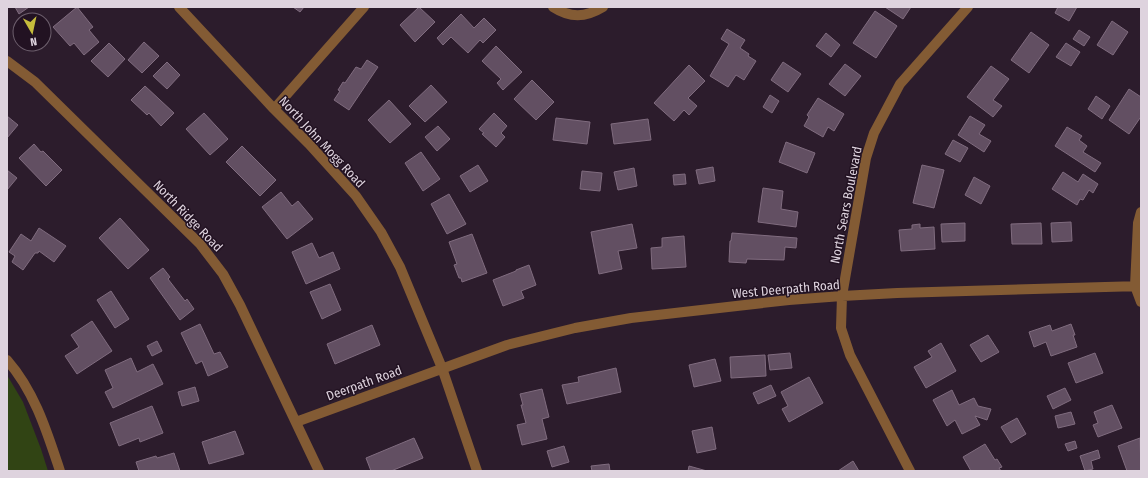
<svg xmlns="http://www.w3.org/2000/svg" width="1148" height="478" font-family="'Fira Sans Condensed',sans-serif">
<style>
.green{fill:#314414}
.building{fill:#624f62;stroke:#806c7f}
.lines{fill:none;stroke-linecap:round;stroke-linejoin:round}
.minor{stroke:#835b34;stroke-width:10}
.labels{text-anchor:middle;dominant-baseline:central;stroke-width:3;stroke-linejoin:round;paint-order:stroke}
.street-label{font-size:13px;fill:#ded3de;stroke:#221222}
</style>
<rect width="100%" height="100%" fill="#2c1c2c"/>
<path class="green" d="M 7,375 L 23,402 L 41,449 L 48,471 L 7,471 Z"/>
<path class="building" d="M 15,7 L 29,7 L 19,14 Z
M 77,7 L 93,27 L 89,30 L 99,42 L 84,55 L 74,43 L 70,46 L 53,27 Z
M 293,7 L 304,7 L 300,12 Z
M 419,7 L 435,22 L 415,42 L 400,25 Z
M 885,7 L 911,7 L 903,19 Z
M 1058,7 L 1077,7 L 1069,21 L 1055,13 Z
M 875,11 L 897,26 L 876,58 L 853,43 Z
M 461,14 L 474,28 L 484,18 L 496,30 L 483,43 L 480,40 L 468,53 L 451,37 L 443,45 L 437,38 Z
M 1112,21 L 1128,32 L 1113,55 L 1097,45 Z
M 727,29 L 745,40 L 740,48 L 749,54 L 748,56 L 756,61 L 744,80 L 736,75 L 728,87 L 710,76 L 729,44 L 721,39 Z
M 1079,30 L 1090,37 L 1084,46 L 1073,39 Z
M 1031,32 L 1049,45 L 1029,73 L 1011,60 Z
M 826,33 L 840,45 L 831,57 L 816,46 Z
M 144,42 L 159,56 L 142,73 L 128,60 Z
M 109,43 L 125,59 L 108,77 L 91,61 Z
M 1066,43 L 1080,52 L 1071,66 L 1056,57 Z
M 496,46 L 522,72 L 503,90 L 497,83 L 501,79 L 482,61 Z
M 367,60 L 378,67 L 349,110 L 334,100 L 340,91 L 338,90 L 343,82 L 345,83 L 356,67 L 361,69 Z
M 167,62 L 180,75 L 167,89 L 153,76 Z
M 783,62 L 801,74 L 788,92 L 771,80 Z
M 845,64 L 861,76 L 845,96 L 829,84 Z
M 689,65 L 705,81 L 688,98 L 697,106 L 689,115 L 684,110 L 674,121 L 654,103 Z
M 991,66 L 1009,79 L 993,100 L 1002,106 L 993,117 L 967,97 Z
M 532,80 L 554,102 L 536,120 L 514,99 Z
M 431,85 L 447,102 L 425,122 L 409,106 Z
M 145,86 L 174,113 L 161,126 L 149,113 L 147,115 L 131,100 Z
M 1129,89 L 1141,97 L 1141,118 L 1140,118 L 1129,134 L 1109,120 Z
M 770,95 L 779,101 L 772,113 L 763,107 Z
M 1096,96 L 1110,106 L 1102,119 L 1088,109 Z
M 818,98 L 844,114 L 834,131 L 828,127 L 823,137 L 804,126 L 809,117 L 807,115 Z
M 389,100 L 411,124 L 390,143 L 368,120 Z
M 204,113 L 228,139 L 210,155 L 186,129 Z
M 494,113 L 507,126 L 501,133 L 505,137 L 496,147 L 482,134 L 484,133 L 479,129 Z
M 7,116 L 18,125 L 7,138 Z
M 970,116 L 985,125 L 979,134 L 991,141 L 984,152 L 958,135 Z
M 556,118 L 590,122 L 587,144 L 553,140 Z
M 648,119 L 651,140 L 614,144 L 611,124 Z
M 438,126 L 450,139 L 437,151 L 425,137 Z
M 1067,127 L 1082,136 L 1079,140 L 1087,146 L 1083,152 L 1101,163 L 1095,172 L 1055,146 Z
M 953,140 L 968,148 L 960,162 L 945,154 Z
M 786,142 L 815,153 L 807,173 L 779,162 Z
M 34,144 L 41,152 L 43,151 L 62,170 L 46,186 L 19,158 Z
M 242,146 L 276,180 L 260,196 L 226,162 Z
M 421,152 L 440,179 L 423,191 L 405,163 Z
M 478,165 L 488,181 L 470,192 L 460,176 Z
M 922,165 L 944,170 L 934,208 L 913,203 Z
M 713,167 L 715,181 L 699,184 L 696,170 Z
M 634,168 L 637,186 L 618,190 L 614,172 Z
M 7,170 L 17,178 L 7,190 Z
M 582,171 L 602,173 L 600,191 L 580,189 Z
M 1063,172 L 1078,182 L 1083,174 L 1098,184 L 1093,193 L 1089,190 L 1083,200 L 1080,199 L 1077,205 L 1052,189 Z
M 685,174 L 686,184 L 674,185 L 673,175 Z
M 974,177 L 990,186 L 981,204 L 965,195 Z
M 763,188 L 783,191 L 781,209 L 798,212 L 796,227 L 758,222 Z
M 281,192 L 292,206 L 298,201 L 313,219 L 287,239 L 262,207 Z
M 449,194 L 466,224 L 447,234 L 431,204 Z
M 120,218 L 149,250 L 128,269 L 99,238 Z
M 1071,222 L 1072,241 L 1052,242 L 1051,223 Z
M 965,223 L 965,241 L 942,242 L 941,224 Z
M 1041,223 L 1042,244 L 1012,244 L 1011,224 Z
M 632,224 L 637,248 L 618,251 L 622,269 L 599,274 L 591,232 Z
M 920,224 L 920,228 L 934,227 L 935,249 L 901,251 L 899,230 L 912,229 L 912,225 Z
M 39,228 L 66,246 L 54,262 L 39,251 L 38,253 L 35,253 L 23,270 L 12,262 L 15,256 L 9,252 L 21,234 L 31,241 Z
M 732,233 L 797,238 L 796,248 L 785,247 L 784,260 L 747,259 L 746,263 L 729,262 L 730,241 L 731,241 Z
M 472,234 L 487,273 L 462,282 L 461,278 L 459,278 L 454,265 L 457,264 L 449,242 Z
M 684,236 L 686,267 L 652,269 L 651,248 L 662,247 L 662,238 Z
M 312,243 L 319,258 L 333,252 L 340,269 L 306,284 L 292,252 Z
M 529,265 L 536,285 L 521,291 L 524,298 L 503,306 L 493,280 L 516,271 L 516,270 Z
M 163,268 L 170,277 L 168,279 L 178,292 L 185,301 L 187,299 L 194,309 L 180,320 L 150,278 Z
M 330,284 L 341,310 L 322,319 L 310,292 Z
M 111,291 L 129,319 L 115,328 L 97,300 Z
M 92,321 L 112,351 L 77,374 L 65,356 L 79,347 L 71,335 Z
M 200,324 L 214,354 L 220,352 L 228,367 L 208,376 L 202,361 L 196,364 L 181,333 Z
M 1071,324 L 1075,335 L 1073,335 L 1077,347 L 1051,356 L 1046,342 L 1034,347 L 1029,332 L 1050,325 L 1052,331 Z
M 372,325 L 380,345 L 335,364 L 327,344 Z
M 988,335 L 999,352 L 981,362 L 970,345 Z
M 157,341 L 162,351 L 152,356 L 147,346 Z
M 941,343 L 956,371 L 926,388 L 914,367 L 932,357 L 928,351 Z
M 790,353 L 792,368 L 770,370 L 768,355 Z
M 1095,353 L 1103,373 L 1076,383 L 1068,363 Z
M 765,355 L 766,376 L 731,378 L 730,357 Z
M 131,358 L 137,372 L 153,364 L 163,384 L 113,408 L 105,392 L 113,388 L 105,370 Z
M 715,359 L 721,381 L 694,387 L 689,365 Z
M 616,368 L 621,392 L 567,404 L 562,385 L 579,382 L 578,377 Z
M 809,377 L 823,403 L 789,422 L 782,409 L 788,406 L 781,392 Z
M 771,385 L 776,396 L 758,404 L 753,393 Z
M 195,387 L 199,401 L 182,406 L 178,392 Z
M 1065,388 L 1071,400 L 1053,409 L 1047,396 Z
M 542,389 L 549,417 L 542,419 L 547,439 L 522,445 L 517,425 L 526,423 L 521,405 L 523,405 L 520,394 Z
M 952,390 L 959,405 L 974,398 L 978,406 L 991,409 L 987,420 L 975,416 L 980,425 L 962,434 L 955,420 L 947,426 L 933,400 Z
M 1112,405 L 1122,428 L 1098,437 L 1093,425 L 1098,423 L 1094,412 Z
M 152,406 L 163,433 L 140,442 L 139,438 L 119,446 L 110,423 Z
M 1071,412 L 1075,424 L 1058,428 L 1055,416 Z
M 1017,418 L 1026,434 L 1011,443 L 1001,427 Z
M 712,427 L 716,449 L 697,453 L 692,431 Z
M 235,431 L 244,454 L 209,464 L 202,442 Z
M 414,438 L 423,458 L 391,471 L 371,471 L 366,458 Z
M 1140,438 L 1141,471 L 1127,471 L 1118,446 Z
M 1075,441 L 1077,448 L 1068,451 L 1065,444 Z
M 985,444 L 995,460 L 997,459 L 1002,467 L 999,468 L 1001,471 L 971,471 L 963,457 Z
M 564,446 L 569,462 L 552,467 L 547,451 Z
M 1098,450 L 1100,458 L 1091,461 L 1093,469 L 1085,471 L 1080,456 Z
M 174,453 L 180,471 L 139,471 L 136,462 L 156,456 L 157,458 Z
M 853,461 L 859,471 L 838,471 Z
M 609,464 L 610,471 L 592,471 L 591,466 Z
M 689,466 L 707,471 L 688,471 Z"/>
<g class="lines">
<path class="minor" d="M 179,7 L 274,109 L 309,144 L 356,196 L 381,232 L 400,267 L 442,368 L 477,471
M 553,7 C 570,18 585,18 603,7
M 7,61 L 35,82 L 200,244 L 223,274 L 240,305 L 319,471
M 274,109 L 364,7
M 1141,212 L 1138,223 L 1135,286 L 1141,302
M 7,360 C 35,392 47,432 60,471
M 296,422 L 507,345 L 575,328 L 631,318 L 789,300 L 842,296 L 897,293 L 1141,286
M 910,471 L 850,355 L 841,328 L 842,296 L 866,158 L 874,133 L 900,84 L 968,7"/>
</g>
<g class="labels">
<g class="street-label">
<text transform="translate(322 142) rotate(47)">North John Mogg Road</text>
<text transform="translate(846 205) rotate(-79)">North Sears Boulevard</text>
<text transform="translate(188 216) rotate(46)">North Ridge Road</text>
<text transform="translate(786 289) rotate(-5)">West Deerpath Road</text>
<text transform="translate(364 383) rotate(-20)">Deerpath Road</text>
</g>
</g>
<rect width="1148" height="478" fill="none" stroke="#ded3de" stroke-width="16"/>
<g transform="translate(32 32) rotate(171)"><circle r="19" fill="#221222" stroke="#6d5f6d"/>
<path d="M0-3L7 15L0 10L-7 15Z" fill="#c6bc3c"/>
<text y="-6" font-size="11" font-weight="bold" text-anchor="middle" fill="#ded3de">N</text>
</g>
</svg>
